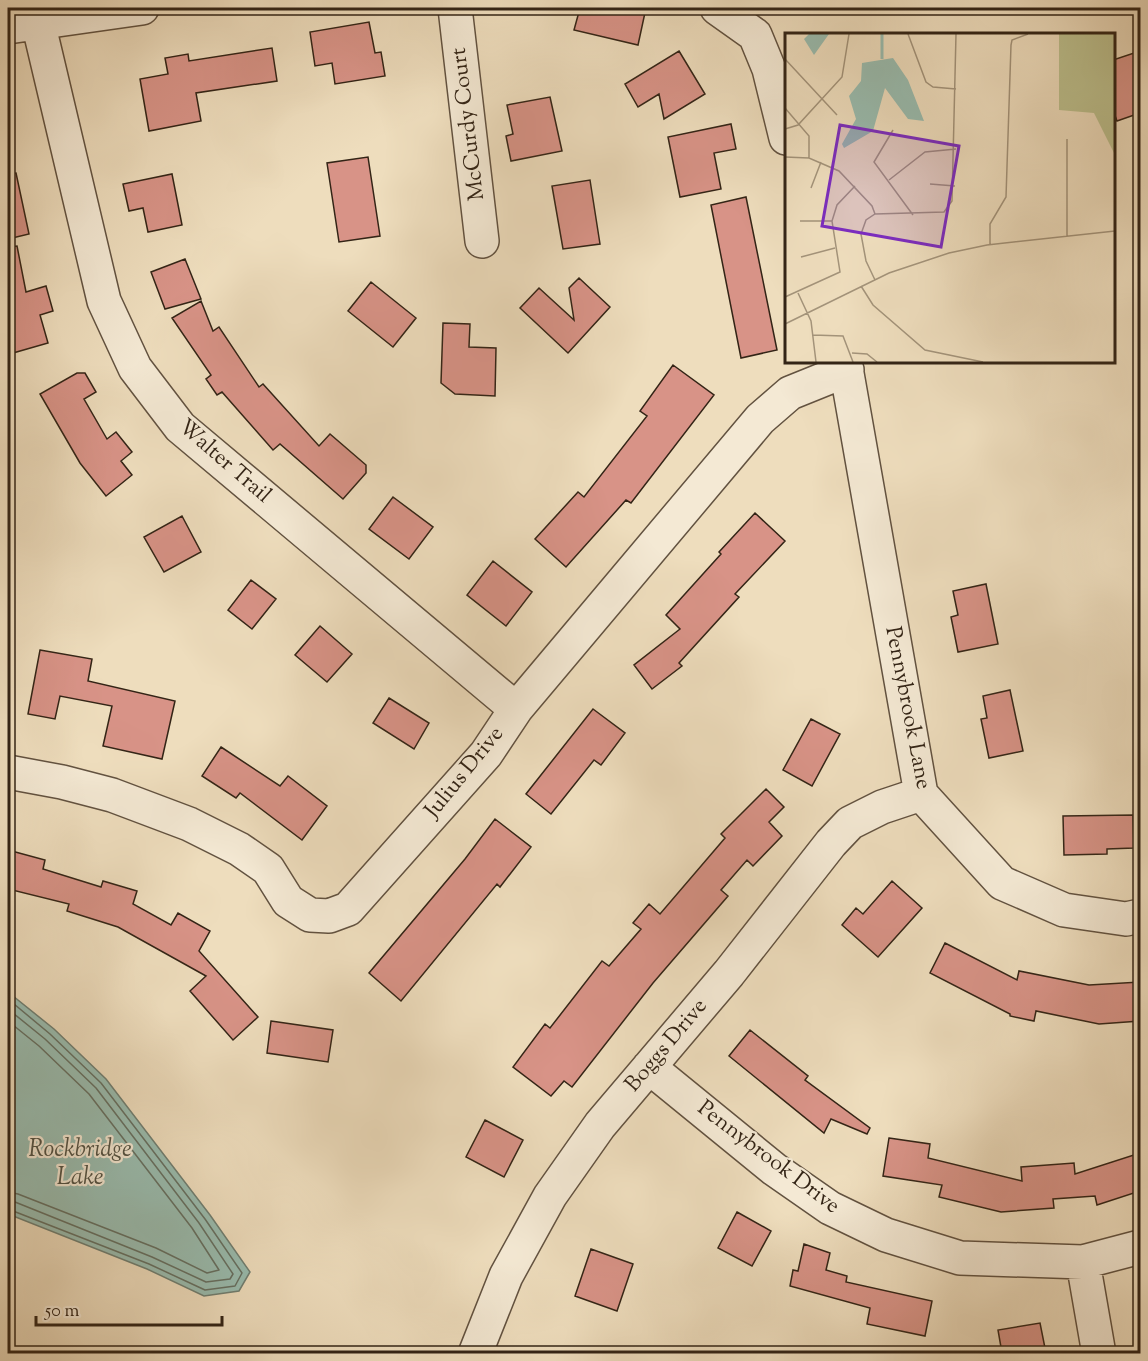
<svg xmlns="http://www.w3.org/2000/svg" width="1148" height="1361" font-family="'Sorts Mill Goudy',serif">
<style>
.water{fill:#99bcaf;stroke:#707f72;stroke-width:1.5}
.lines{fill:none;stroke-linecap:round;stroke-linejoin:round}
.shore{stroke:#667062;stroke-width:1.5}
.building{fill:#d89387;stroke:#332416;stroke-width:1.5}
.minor-casing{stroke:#625240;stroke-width:36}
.minor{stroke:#f4e9d4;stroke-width:33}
.labels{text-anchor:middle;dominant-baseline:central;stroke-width:4.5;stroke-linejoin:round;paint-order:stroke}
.street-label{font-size:22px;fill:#332416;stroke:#f4e9d4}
.water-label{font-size:24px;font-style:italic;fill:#525244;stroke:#f4e9d4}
.inset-river{fill:none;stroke:#99bcaf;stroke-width:3}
.inset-road{fill:none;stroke:#a3937a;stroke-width:1.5}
.view{fill:#7b2cbf;fill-opacity:0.15;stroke:#7b2cbf;stroke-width:3}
.inset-edge{fill:none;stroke:#332416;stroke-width:3}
</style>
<rect width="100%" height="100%" fill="#eeddbd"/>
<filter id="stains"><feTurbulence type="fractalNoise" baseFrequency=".00333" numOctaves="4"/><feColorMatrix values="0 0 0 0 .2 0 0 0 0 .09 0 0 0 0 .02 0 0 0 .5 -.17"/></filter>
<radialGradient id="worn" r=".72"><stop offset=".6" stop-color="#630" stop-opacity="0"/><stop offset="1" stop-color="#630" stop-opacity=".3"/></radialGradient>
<path class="water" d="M 8,992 L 54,1029 L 106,1079 L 210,1215 L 250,1272 L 239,1291 L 204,1296 L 147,1269 L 8,1214 Z"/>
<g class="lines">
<path class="shore" d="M 8,999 L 50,1034 L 101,1083 L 205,1219 L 242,1273 L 235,1286 L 205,1290 L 149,1264 L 8,1209
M 8,1009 L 45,1039 L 96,1088 L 199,1223 L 233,1274 L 230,1279 L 206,1282 L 152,1257 L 15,1202 L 8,1201
M 8,1021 L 39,1046 L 89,1094 L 192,1228 L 219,1270 L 207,1273 L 156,1248 L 18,1194 L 8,1192"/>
</g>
<path class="building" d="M 580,8 L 646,8 L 638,45 L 574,30 Z
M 369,22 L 375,53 L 381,52 L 385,76 L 335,84 L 332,63 L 315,66 L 310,32 Z
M 272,48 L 277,81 L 196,93 L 201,121 L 149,131 L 140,79 L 168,74 L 165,58 L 188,54 L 189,61 Z
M 679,51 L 705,94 L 664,119 L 659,94 L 638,107 L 625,84 Z
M 1140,51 L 1140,113 L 1117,121 L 1113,110 L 1113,60 Z
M 550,97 L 562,151 L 511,161 L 506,136 L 513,134 L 507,105 Z
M 731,124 L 736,149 L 714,153 L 721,189 L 680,197 L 668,137 Z
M 368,157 L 380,236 L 339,242 L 327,163 Z
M 16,173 L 29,234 L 8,239 L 8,174 Z
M 172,174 L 182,225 L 148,232 L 143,208 L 129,211 L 123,184 Z
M 590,180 L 600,244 L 563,249 L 552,186 Z
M 746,197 L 777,350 L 741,358 L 711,205 Z
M 17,246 L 26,292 L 46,286 L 53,311 L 40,315 L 48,343 L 13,353 L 8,334 L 8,247 Z
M 185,259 L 201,299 L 165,309 L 151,272 Z
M 579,278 L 610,307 L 568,353 L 520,308 L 539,288 L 574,320 L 569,288 Z
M 371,282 L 416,318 L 393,347 L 348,311 Z
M 201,301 L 213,331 L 219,327 L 259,387 L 263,384 L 319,446 L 330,434 L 366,465 L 366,473 L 343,499 L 280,444 L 273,450 L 222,392 L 217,395 L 206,379 L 211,375 L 172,318 Z
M 443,323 L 470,324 L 469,347 L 496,348 L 495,396 L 455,394 L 441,383 Z
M 673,365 L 714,395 L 631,503 L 626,500 L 566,567 L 535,539 L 578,492 L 584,497 L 647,416 L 640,411 Z
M 77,373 L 85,373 L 96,392 L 84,399 L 107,439 L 116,432 L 132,452 L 121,461 L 132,475 L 106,496 L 80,463 L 40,394 Z
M 393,497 L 433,527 L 409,559 L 369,529 Z
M 755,513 L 785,541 L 735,594 L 739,597 L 679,663 L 682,666 L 652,689 L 634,665 L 680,629 L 666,615 L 721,554 L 719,552 Z
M 182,516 L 201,552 L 164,572 L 144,537 Z
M 493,561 L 532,592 L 506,626 L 467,595 Z
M 251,580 L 276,599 L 252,629 L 228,610 Z
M 986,584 L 998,644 L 958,652 L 951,617 L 958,615 L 953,591 Z
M 320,626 L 352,654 L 327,682 L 295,655 Z
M 40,650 L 92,659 L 88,681 L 175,701 L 162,759 L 103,746 L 112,706 L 60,696 L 55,719 L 28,714 Z
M 1010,690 L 1023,751 L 989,758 L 981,719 L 987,718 L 983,696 Z
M 389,698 L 429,723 L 414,749 L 373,723 Z
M 593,709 L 625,733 L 601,765 L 594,760 L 551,814 L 526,794 Z
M 811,719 L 840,734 L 812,786 L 783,770 Z
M 221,747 L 280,786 L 288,776 L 327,806 L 302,840 L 240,793 L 236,798 L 202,776 Z
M 766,789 L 784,807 L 769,822 L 782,836 L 753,866 L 747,860 L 721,890 L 728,896 L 653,983 L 572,1087 L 564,1081 L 551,1096 L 513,1067 L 545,1024 L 550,1028 L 602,961 L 609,966 L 641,929 L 633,923 L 649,904 L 660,914 L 725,838 L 721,834 Z
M 1133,815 L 1134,848 L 1107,849 L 1107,854 L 1064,855 L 1063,816 Z
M 495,819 L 531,847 L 500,887 L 497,884 L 401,1001 L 369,973 L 465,859 Z
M 8,850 L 45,860 L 43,869 L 101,887 L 103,881 L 137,891 L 133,904 L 171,925 L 178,913 L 210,931 L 199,951 L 258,1017 L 233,1040 L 190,991 L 206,976 L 118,927 L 67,911 L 69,904 L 8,889 Z
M 892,881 L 922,908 L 878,957 L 842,925 L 856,908 L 863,914 Z
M 945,943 L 1017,980 L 1019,971 L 1089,985 L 1140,982 L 1140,1021 L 1099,1024 L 1036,1011 L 1034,1021 L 1010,1016 L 1010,1014 L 930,973 Z
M 271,1021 L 333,1030 L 328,1062 L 267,1053 Z
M 750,1030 L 808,1076 L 805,1080 L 870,1128 L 867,1134 L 831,1119 L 824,1133 L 729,1056 Z
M 485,1120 L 523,1140 L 504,1177 L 466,1157 Z
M 889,1138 L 930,1144 L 928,1158 L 1022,1181 L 1021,1167 L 1074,1163 L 1075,1174 L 1140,1153 L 1140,1191 L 1097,1205 L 1095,1196 L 1053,1199 L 1054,1208 L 1001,1212 L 939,1197 L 942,1185 L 883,1176 Z
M 737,1212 L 771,1231 L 752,1266 L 718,1248 Z
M 804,1244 L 830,1253 L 826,1270 L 847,1276 L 846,1282 L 932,1301 L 925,1336 L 867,1324 L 870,1308 L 790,1286 L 793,1270 L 798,1271 Z
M 591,1249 L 633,1264 L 617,1311 L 575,1296 Z
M 1040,1323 L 1046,1353 L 1002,1353 L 998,1330 Z"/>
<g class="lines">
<g class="minor-casing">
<path id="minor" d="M 455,8 L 482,241
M 717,8 L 755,35 L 769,69 L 786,138
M 38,22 L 104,301 L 135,368 L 180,427 L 516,709
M 8,27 L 142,8
M 845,362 L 921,794 L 1002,883 L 1064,910 L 1126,919 L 1140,916
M 8,772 L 62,782 L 112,795 L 189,824 L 239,849 L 268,869 L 288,901 L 310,915 L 329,916 L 348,909 L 486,754 L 516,709 L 760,419 L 790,393 L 847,370
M 649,1067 L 774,1169 L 830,1208 L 886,1235 L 960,1258 L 1083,1262 L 1140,1247
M 1083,1262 L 1099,1354
M 475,1354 L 506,1276 L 550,1196 L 600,1125 L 729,973 L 831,843 L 850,823 L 882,807 L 921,794"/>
</g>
<use href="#minor" class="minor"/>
</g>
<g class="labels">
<g class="street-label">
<text transform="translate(469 124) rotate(-97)">McCurdy Court</text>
<text transform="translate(224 462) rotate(41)">Walter Trail</text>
<text transform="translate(907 708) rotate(79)">Pennybrook Lane</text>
<text transform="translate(465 773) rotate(-51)">Julius Drive</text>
<text transform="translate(667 1046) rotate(-50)">Boggs Drive</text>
<text transform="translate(768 1158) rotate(37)">Pennybrook Drive</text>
</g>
<g class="water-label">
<text x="80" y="1150">Rockbridge<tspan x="80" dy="28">Lake</tspan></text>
</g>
</g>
<g transform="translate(785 33)">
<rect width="330" height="330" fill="#eeddbd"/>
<path d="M 274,1 L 330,1 L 330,122 L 309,80 L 274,77 Z" fill="#bcc08e"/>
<path d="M 24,1 L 44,1 L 29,22 L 19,6 ZM 108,25 L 123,47 L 139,88 L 123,86 L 100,55 L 88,98 L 59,115 L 57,111 L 71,86 L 64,63 L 76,48 L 77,30 Z" fill="#99bcaf"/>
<path class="inset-river" d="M 97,1 L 97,26"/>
<path class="inset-road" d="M 123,1 L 141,49 L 148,54 L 171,56M 0,26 L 52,82M 0,75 L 24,103 L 24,125M 0,96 L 13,92 L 57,44 L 64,1M 108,97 L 89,129 L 128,182M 0,124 L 24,125 L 54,138 L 87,173 L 90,181M 104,147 L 140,119 L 171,116M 145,151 L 170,153M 26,155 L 36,129M 15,188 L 47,188M 282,203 L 282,106M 205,212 L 205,191 L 221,164 L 226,12 L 227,7 L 243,1M 16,224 L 50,215M 90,247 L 81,228 L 76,201 L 81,187 L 90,181 L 159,179 L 167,168 L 171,1M 76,253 L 88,272 L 140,317 L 198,329M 13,260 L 26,288 L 31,329M 0,264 L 55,239 L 47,188 L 52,172 L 70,153M 0,291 L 104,240 L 164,220 L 202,212 L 330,198M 28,302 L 58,303 L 68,329M 67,320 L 82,321 L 92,329"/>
<path class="view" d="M 55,92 L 174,113 L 156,214 L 37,193 Z"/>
<rect width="330" height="330" class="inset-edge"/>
</g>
<rect width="1148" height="1361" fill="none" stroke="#eeddbd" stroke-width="30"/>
<rect x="9" y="9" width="1130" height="1343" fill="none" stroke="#332416" stroke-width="3"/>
<rect x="15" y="15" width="1118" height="1331" fill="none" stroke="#332416" stroke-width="1.5"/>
<path d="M36 1316v9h186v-9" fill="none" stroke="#332416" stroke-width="3"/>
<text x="45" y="1316" font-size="18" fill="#332416" stroke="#f4e9d4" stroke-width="4.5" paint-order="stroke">50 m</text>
<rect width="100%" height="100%" filter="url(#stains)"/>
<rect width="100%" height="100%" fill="url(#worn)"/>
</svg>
